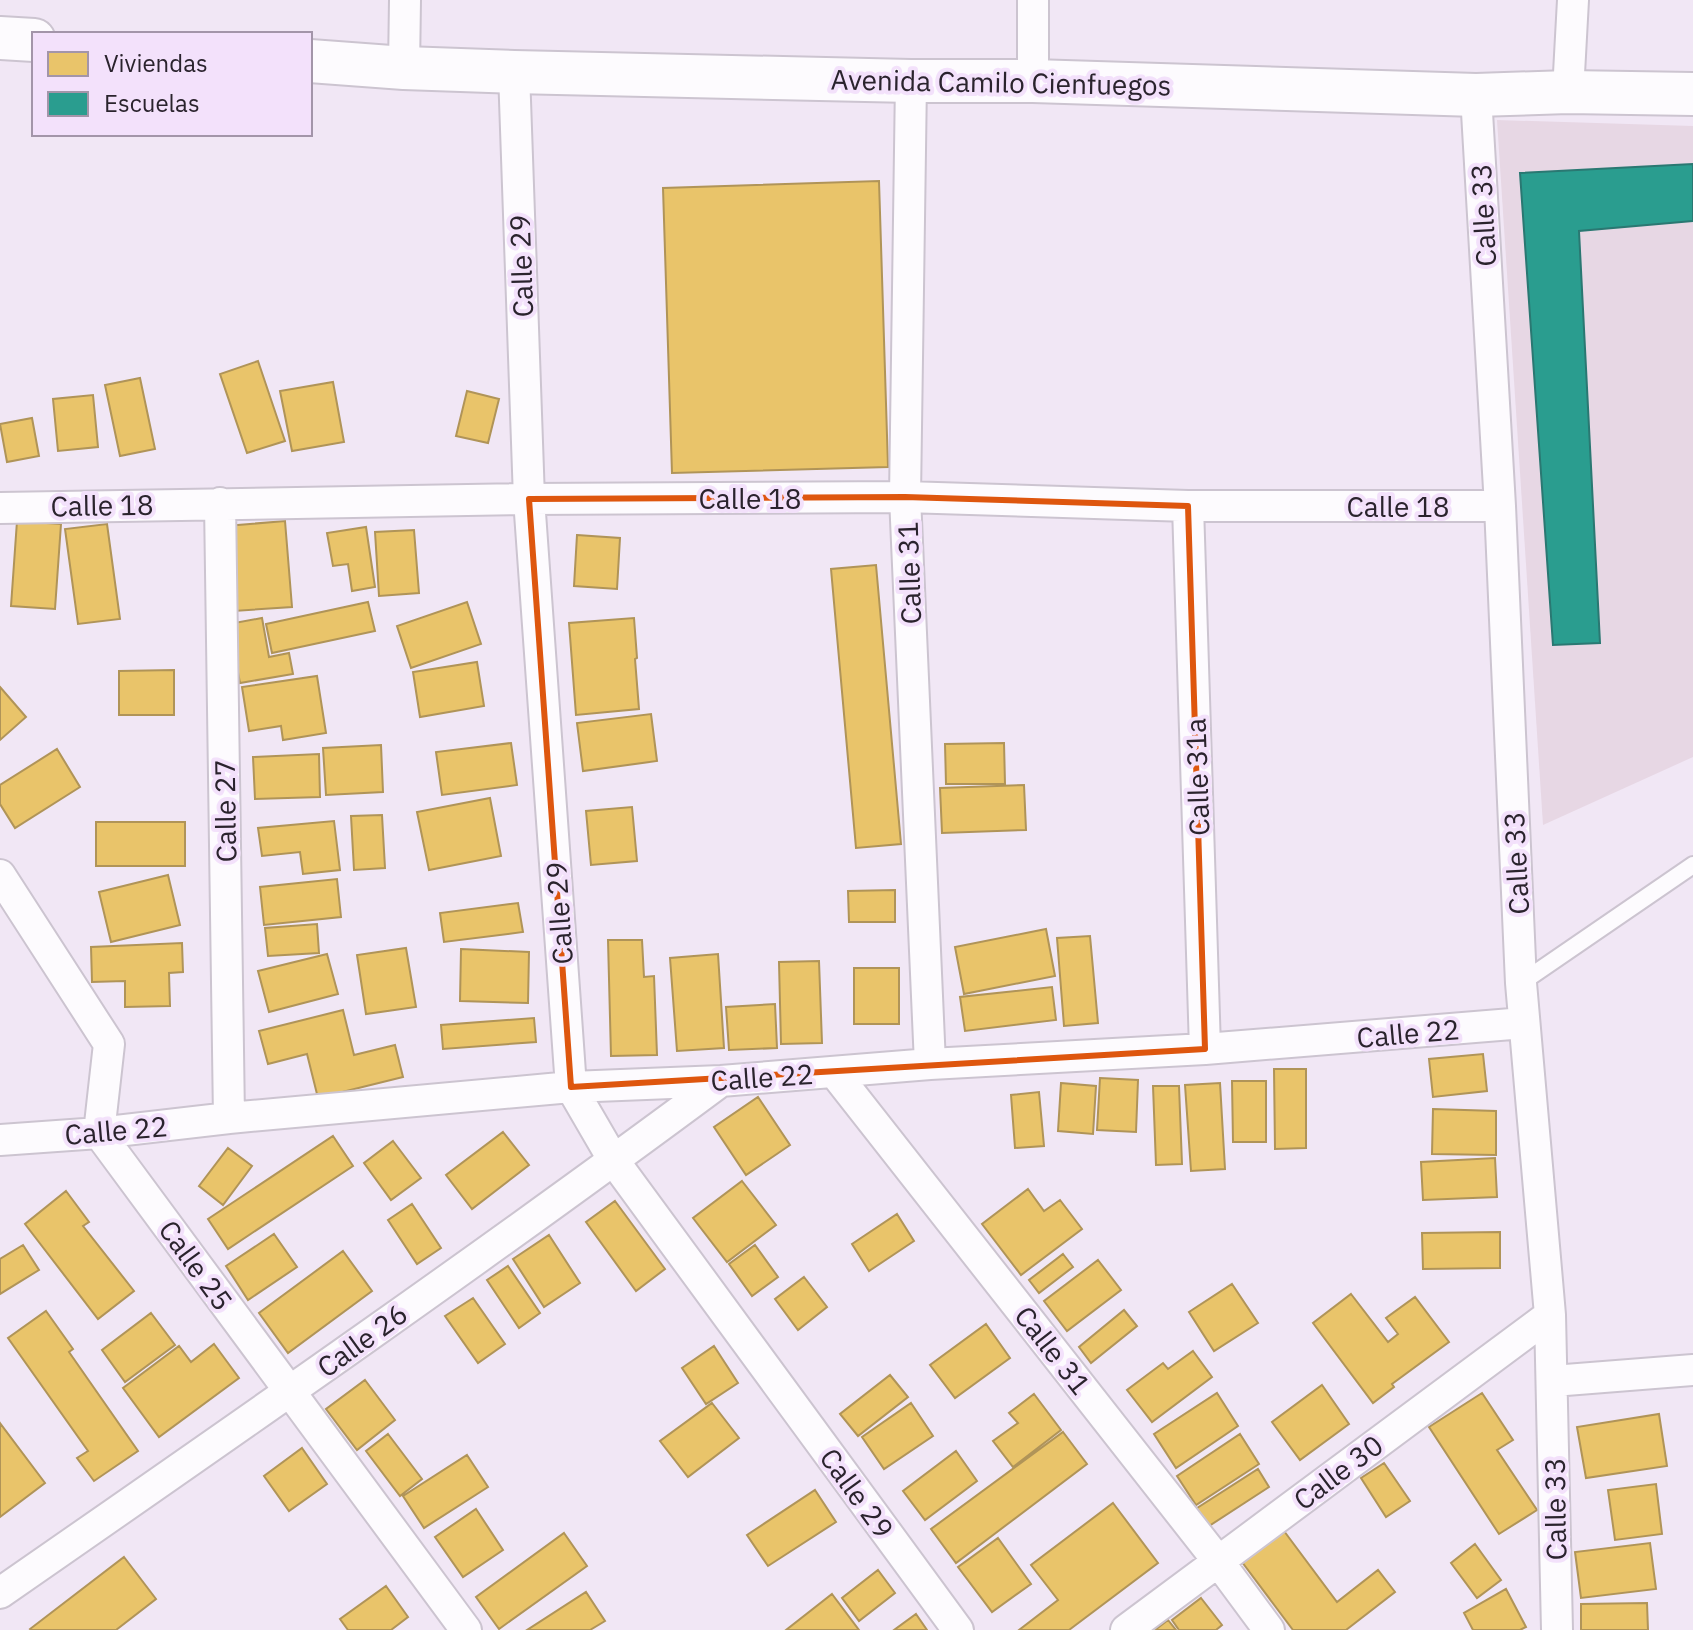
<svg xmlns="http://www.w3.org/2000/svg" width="1693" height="1630" font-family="'IBM Plex Sans',sans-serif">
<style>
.education{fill:#e7d7e4}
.homes{fill:#e9c46a;stroke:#b09458;stroke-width:2}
.schools{fill:#2a9d8f;stroke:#2a7872;stroke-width:2}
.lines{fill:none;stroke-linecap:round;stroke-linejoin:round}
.service-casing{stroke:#ccc4d0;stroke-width:20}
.minor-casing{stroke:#ccc4d0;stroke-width:34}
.secondary-casing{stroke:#ccc4d0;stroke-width:46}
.service{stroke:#fdfbfe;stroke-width:16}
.minor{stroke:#fdfbfe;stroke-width:30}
.secondary{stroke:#fdfbfe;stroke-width:42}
.marked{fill:none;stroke:#de560e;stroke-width:6;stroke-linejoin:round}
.labels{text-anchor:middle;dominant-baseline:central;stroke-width:8;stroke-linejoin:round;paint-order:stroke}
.street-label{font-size:28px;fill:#2a232d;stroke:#f3e1fb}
</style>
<rect width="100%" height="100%" fill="#f1e7f5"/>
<path class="education" d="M 1497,120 L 1693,126 L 1693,757 L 1543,825 Z"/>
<path class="homes" d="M 879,181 L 888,467 L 672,473 L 663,188 Z
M 258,361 L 285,441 L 247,453 L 220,374 Z
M 140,378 L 155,449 L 120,456 L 105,385 Z
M 333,382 L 344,442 L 292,451 L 280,391 Z
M 467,391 L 499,399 L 488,443 L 456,436 Z
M 93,395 L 98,447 L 58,451 L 53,399 Z
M 32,418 L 39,456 L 7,462 L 0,424 Z
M 17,521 L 61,524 L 55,609 L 11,606 Z
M 285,521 L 292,607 L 234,611 L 226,526 Z
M 107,524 L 120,619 L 78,624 L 65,529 Z
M 366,527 L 375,587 L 352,591 L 348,564 L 333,566 L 327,533 Z
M 414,530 L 419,593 L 379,596 L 375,532 Z
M 577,535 L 620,538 L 617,589 L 574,586 Z
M 876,565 L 901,844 L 856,848 L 831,569 Z
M 368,602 L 375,631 L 272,653 L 266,624 Z
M 467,602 L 481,644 L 411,668 L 397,626 Z
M 262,618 L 269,657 L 289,653 L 293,674 L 240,683 L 229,624 Z
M 634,618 L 637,658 L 635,659 L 639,709 L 576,715 L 569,623 Z
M 477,662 L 484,706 L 420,717 L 413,672 Z
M 174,670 L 174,715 L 119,715 L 119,671 Z
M 317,676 L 326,733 L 283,740 L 281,726 L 249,731 L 242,687 Z
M 0,687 L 26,717 L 0,740 Z
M 651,714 L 657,761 L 583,771 L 577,723 Z
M 511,743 L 517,785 L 442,795 L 436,752 Z
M 1004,743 L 1005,784 L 946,784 L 945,744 Z
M 381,745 L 383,792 L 326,795 L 323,748 Z
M 57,749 L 80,787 L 15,828 L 0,804 L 0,785 Z
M 319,754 L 320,797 L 255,799 L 253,757 Z
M 1024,785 L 1026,830 L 942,833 L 940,788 Z
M 490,798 L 501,856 L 429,870 L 417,812 Z
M 632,807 L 637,861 L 591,865 L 586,811 Z
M 382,815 L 385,868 L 354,870 L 351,816 Z
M 334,821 L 340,870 L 303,874 L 300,852 L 262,856 L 258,828 Z
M 96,822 L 185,822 L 185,866 L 96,866 Z
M 168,875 L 180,925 L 111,942 L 99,892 Z
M 337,879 L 341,917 L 264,925 L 260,887 Z
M 895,890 L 895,922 L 849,922 L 848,891 Z
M 518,903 L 523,932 L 444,942 L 440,913 Z
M 317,924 L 319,953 L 268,956 L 265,928 Z
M 1046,929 L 1055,976 L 964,994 L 955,947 Z
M 1090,936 L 1098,1023 L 1064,1026 L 1057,938 Z
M 608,940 L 642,940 L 644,977 L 654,976 L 657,1055 L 611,1056 Z
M 182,943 L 183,972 L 169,973 L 170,1006 L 125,1007 L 125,981 L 92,982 L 91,947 Z
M 406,948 L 416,1007 L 366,1014 L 357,955 Z
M 461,949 L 529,952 L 528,1003 L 460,1001 Z
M 327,954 L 338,994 L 269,1012 L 258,971 Z
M 718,954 L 724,1048 L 677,1051 L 670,958 Z
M 819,961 L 822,1043 L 781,1044 L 779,962 Z
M 854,968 L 899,968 L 899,1024 L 854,1024 Z
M 1052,987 L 1056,1020 L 965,1031 L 960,997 Z
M 775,1004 L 777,1048 L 729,1050 L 726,1007 Z
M 343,1010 L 354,1055 L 395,1045 L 403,1077 L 318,1098 L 307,1054 L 268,1064 L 259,1031 Z
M 534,1018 L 536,1042 L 443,1049 L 441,1025 Z
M 1483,1054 L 1487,1091 L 1433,1097 L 1429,1059 Z
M 1274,1069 L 1306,1069 L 1306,1148 L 1275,1149 Z
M 1100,1078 L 1138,1080 L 1136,1132 L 1097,1130 Z
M 1232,1081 L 1266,1081 L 1266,1142 L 1233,1142 Z
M 1061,1083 L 1096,1086 L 1093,1134 L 1058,1131 Z
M 1220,1083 L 1225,1169 L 1191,1171 L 1185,1085 Z
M 1153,1086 L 1179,1086 L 1182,1164 L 1156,1165 Z
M 1039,1092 L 1044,1146 L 1015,1148 L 1011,1095 Z
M 758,1097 L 790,1145 L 746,1175 L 714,1127 Z
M 1433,1109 L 1496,1111 L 1496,1155 L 1432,1154 Z
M 503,1132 L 529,1165 L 472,1209 L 446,1175 Z
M 333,1136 L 353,1166 L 228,1249 L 208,1219 Z
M 393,1141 L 421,1178 L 391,1200 L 364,1163 Z
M 228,1148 L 252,1166 L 223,1205 L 199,1186 Z
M 1495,1158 L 1497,1197 L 1423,1200 L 1421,1162 Z
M 742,1181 L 776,1225 L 727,1262 L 693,1218 Z
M 1028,1189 L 1044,1211 L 1060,1200 L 1082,1229 L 1021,1275 L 982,1224 Z
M 66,1191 L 89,1222 L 83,1226 L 134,1291 L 98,1319 L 25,1224 Z
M 615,1201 L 665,1269 L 636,1291 L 586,1222 Z
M 412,1204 L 441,1248 L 417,1264 L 388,1220 Z
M 897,1214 L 914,1241 L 869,1271 L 852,1244 Z
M 1500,1232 L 1500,1268 L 1423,1269 L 1422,1233 Z
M 274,1234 L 297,1267 L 248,1300 L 226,1266 Z
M 549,1235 L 580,1283 L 544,1307 L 513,1259 Z
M 23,1245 L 39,1270 L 0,1294 L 0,1259 Z
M 755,1245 L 778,1277 L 752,1296 L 729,1264 Z
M 343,1251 L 372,1291 L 288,1353 L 259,1313 Z
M 1063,1254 L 1073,1267 L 1039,1293 L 1029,1280 Z
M 1098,1260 L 1121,1290 L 1067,1331 L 1044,1301 Z
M 508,1266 L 540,1313 L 519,1328 L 487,1280 Z
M 804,1277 L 827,1307 L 798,1330 L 775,1299 Z
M 1232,1284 L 1258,1323 L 1214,1351 L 1189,1312 Z
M 1351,1294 L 1388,1342 L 1398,1334 L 1386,1318 L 1415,1297 L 1449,1342 L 1392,1384 L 1394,1387 L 1373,1403 L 1313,1323 Z
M 473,1298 L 505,1344 L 478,1363 L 445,1316 Z
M 1124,1310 L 1137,1326 L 1091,1363 L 1079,1347 Z
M 46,1311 L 73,1349 L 69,1352 L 138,1451 L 94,1481 L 77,1458 L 88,1451 L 8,1338 Z
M 151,1313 L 175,1345 L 125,1382 L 102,1350 Z
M 986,1324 L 1010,1358 L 955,1398 L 930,1365 Z
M 214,1344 L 239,1378 L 159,1437 L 123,1388 L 179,1346 L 191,1362 Z
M 714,1346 L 738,1383 L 706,1404 L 682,1368 Z
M 1193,1351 L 1212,1377 L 1152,1422 L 1127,1390 L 1163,1363 L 1168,1369 Z
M 890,1375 L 908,1397 L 858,1436 L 840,1414 Z
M 365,1380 L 395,1420 L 357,1450 L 326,1409 Z
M 1322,1385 L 1349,1424 L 1300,1460 L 1272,1422 Z
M 1217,1393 L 1238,1426 L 1176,1468 L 1154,1434 Z
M 1482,1393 L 1513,1440 L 1497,1450 L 1537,1510 L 1499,1534 L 1429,1427 Z
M 1034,1394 L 1061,1430 L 1013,1467 L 993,1441 L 1018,1423 L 1009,1413 Z
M 712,1403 L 739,1438 L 688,1477 L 660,1441 Z
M 911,1403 L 933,1436 L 884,1469 L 862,1437 Z
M 1659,1414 L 1667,1466 L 1586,1478 L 1577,1427 Z
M 0,1423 L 45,1483 L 0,1517 Z
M 1063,1432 L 1087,1464 L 956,1563 L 931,1529 Z
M 388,1434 L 422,1479 L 400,1496 L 366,1451 Z
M 1240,1434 L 1259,1464 L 1196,1505 L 1177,1476 Z
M 302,1448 L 327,1484 L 289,1511 L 264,1476 Z
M 956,1451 L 977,1481 L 925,1520 L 903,1491 Z
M 467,1455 L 488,1487 L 424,1528 L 403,1496 Z
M 1384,1463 L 1410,1501 L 1386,1517 L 1361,1478 Z
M 1258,1469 L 1269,1487 L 1206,1528 L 1194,1510 Z
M 1656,1484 L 1662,1534 L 1615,1540 L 1608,1490 Z
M 815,1490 L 836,1522 L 768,1566 L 747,1535 Z
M 1113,1503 L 1158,1563 L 1069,1630 L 1019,1630 L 1058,1600 L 1031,1565 Z
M 476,1509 L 503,1550 L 463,1577 L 435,1537 Z
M 1284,1531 L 1337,1602 L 1378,1570 L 1395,1592 L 1346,1630 L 1293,1630 L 1242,1562 Z
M 564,1533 L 587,1566 L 499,1629 L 476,1597 Z
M 998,1538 L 1031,1584 L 992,1612 L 958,1567 Z
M 1650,1543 L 1656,1589 L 1581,1598 L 1575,1552 Z
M 1475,1544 L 1501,1580 L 1477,1598 L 1451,1563 Z
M 124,1557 L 156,1599 L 116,1630 L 31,1630 L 30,1629 Z
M 878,1570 L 895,1593 L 859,1621 L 842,1598 Z
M 386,1586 L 408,1617 L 391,1630 L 348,1630 L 340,1619 Z
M 1506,1589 L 1526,1627 L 1520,1630 L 1473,1630 L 1464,1613 Z
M 586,1592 L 605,1621 L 590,1630 L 527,1630 Z
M 832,1594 L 859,1630 L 786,1630 Z
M 1201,1598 L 1222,1625 L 1216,1630 L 1179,1630 L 1172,1620 Z
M 1647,1603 L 1648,1630 L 1581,1630 L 1581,1604 Z
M 916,1614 L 927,1630 L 894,1630 Z
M 1168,1620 L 1176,1630 L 1155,1630 Z"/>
<path class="schools" d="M 1693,164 L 1693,221 L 1579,231 L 1600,643 L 1553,645 L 1520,173 Z"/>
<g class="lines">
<g class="service-casing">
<path id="service" d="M 1521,983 L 1693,865"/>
</g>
<g class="minor-casing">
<path id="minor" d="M 1033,0 L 1033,81
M 404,68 L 405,0
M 514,72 L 529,499 L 571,1087 L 614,1161 L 958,1630
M 911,81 L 905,497 L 930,1064
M 1568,92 L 1573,0
M 1476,95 L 1500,506 L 1521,983 L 1550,1315 L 1557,1630
M 220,503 L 229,1118
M 1188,506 L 1205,1049
M 0,508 L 529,499 L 905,497 L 1188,506 L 1500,506
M 0,875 L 109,1044 L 99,1133 L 466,1630
M 834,1072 L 1218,1561 L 1269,1630
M 0,1140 L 99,1133 L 229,1118 L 571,1087 L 721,1081 L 930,1064 L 1205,1049 L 1524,1023
M 1553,1381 L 1693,1370
M 0,1593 C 242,1425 484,1257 721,1081
M 1126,1630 L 1550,1315"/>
</g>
<g class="secondary-casing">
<path id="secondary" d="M 0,38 L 34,40
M 310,61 L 404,68 L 514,72 L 911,81 L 1033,81 L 1476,95 L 1568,92 L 1693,94"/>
</g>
<use href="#service" class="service"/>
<use href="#minor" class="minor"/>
<use href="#secondary" class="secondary"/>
</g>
<path class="marked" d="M 905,497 L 1188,506 L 1205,1049 L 571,1087 L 529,499 Z"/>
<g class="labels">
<g class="street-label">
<text transform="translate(1001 82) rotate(1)">Avenida Camilo Cienfuegos</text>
<text transform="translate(1483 215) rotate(-93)">Calle 33</text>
<text transform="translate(521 266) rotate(-92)">Calle 29</text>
<text x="750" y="498">Calle 18</text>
<text transform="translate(102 505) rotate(-1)">Calle 18</text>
<text x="1398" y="506">Calle 18</text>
<text transform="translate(909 573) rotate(-92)">Calle 31</text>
<text transform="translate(1197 777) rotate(-92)">Calle 31a</text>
<text transform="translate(225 811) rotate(-91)">Calle 27</text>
<text transform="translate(1516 863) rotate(-93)">Calle 33</text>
<text transform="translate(559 913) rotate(-94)">Calle 29</text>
<text transform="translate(1408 1033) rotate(-5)">Calle 22</text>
<text transform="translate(762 1077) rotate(-4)">Calle 22</text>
<text transform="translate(116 1130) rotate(-5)">Calle 22</text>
<text transform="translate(196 1265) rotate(54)">Calle 25</text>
<text transform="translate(362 1340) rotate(-36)">Calle 26</text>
<text transform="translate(1053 1350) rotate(52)">Calle 31</text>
<text transform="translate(1338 1472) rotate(-37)">Calle 30</text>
<text transform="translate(857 1493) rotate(54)">Calle 29</text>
<text transform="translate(1555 1509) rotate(-91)">Calle 33</text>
</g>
</g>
<rect x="32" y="32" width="280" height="104" fill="#f3e1fb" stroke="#a395a9" stroke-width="2"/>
<rect x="48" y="52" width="40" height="24" fill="#e9c46a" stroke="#a395a9" stroke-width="2"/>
<text x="104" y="72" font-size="24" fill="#2a232d">Viviendas</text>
<rect x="48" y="92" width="40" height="24" fill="#2a9d8f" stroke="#a395a9" stroke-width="2"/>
<text x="104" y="112" font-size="24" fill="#2a232d">Escuelas</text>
</svg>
